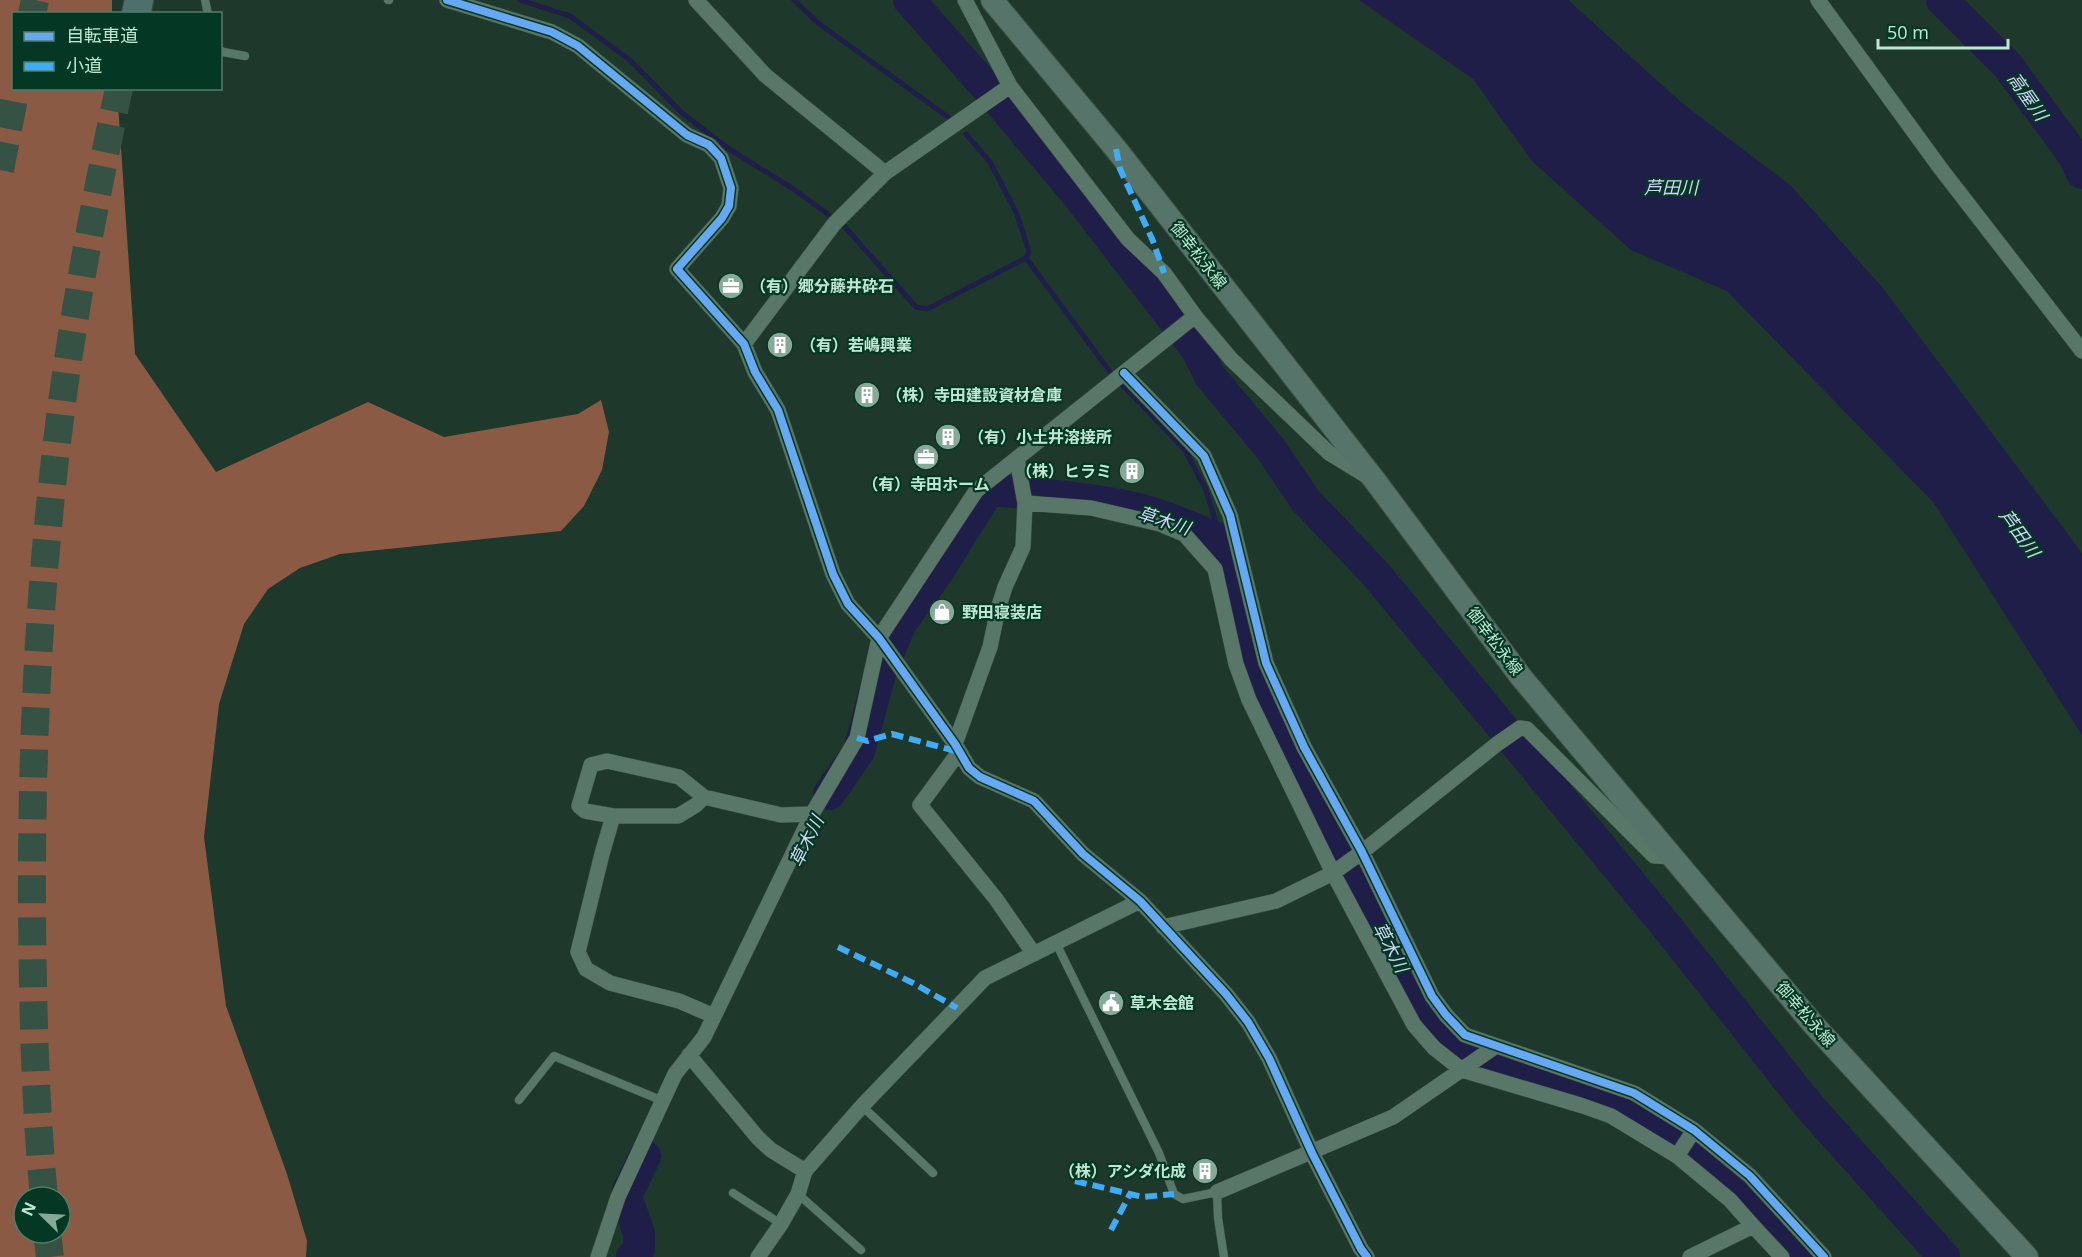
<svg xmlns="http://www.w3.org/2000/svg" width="2082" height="1257" font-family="'Open Sans','Noto Sans JP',sans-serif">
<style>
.forest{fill:#8b5a45;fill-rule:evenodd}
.water{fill:#1e1e49}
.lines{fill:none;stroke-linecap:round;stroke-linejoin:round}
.stream{stroke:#1e1e49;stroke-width:5}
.river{stroke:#1e1e49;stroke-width:32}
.highway-tunnel{stroke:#365245;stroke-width:28;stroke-dasharray:28 14;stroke-linecap:butt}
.lane-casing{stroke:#3d5348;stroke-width:9}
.street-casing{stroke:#3d5348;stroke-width:16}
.secondary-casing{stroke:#3d5348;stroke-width:24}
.highway-casing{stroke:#3d5348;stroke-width:30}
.lane{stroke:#597769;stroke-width:8}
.street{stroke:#597769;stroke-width:15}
.secondary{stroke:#56746a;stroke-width:22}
.highway{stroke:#4e706b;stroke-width:28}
.quiet{stroke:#42abf6;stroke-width:6;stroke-dasharray:12 6;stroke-linecap:butt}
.cycleway-casing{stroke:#053824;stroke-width:11}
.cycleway{stroke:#66a8f1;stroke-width:8}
.labels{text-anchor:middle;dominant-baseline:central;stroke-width:4.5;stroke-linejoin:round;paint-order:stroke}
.street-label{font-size:16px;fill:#bfe8d2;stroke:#053824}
.poi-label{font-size:16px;font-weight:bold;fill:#bfe8d2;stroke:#053824;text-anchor:start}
.water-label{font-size:18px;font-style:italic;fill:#d1d4f6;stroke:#053824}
</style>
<rect width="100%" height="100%" fill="#1e382c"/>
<path class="forest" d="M 0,0 L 112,0 L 112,13 L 14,14 L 14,88 L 117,89 L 135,354 L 216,472 L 368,402 L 444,437 L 578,414 L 601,400 L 609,432 L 602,470 L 584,506 L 561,531 L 340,554 L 300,568 L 268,589 L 244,624 L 219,704 L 204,837 L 226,1006 L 287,1174 L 307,1241 L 306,1257 L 0,1257 ZM 24,1197 L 60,1197 L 60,1233 L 24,1233 Z"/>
<path class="water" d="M 1359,0 L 1568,0 L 1682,103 L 1791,186 L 1882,287 L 2082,553 L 2082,735 L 1934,503 L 1727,291 L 1631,250 L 1532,161 L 1473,79 Z"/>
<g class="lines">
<path class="stream" d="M 520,0 L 570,16 L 631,61 L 681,112 L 729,149 L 792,188 L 829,215
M 794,0 L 818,23 L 948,117
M 966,134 L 990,162 L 1017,214 L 1029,252 L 1026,258 L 1111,373 L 1185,450 L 1206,490 L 1221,540
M 844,226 L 916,307 L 927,309 L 1026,258"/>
<path class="river" d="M 909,0 L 1002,105 L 1079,197 L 1197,350 L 1210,376 L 1270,448 L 1306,501 L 1374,572 L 1667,927 L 1809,1106 L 1944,1257
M 1942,0 L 2008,66 L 2074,156 L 2082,173
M 829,794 L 859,751 L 881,670 L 901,623 L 937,573 L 985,496 L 995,490 C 1044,495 1094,498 1142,510 C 1169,517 1195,529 1221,540 L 1255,677 L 1288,755 L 1418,997 L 1442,1029 L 1464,1048 L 1621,1104 L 1672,1135 L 1718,1167 L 1808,1257
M 632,1257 L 639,1249 L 639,1233 L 627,1199 L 627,1193 L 645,1156"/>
<path class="highway-tunnel" d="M 32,14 L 35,0
M 0,170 L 16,88
M 44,1197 C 35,1104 33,1011 32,917 C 31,758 38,600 57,442 C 71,323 94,205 119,88
M 47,1233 L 50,1257"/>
<g class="lane-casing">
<path id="lane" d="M 205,0 L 208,14
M 388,0 L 389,0
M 220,50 L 223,52 L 245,56
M 1056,943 L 1159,1153 L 1174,1194 L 1183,1199 L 1217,1192 L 1218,1218 L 1224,1257
M 519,1100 L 554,1056 L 663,1101
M 862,1106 L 933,1173
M 733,1193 L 781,1224
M 798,1194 L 861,1250"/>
</g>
<g class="street-casing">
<path id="street" d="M 447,0 L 552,32 L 578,46 L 687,135 L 709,145 L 721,158 L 731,188 L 729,206 L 722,218 L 677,269 L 744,344 L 755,372 L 778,410 L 833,574 L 848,604 L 879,638 L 955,744 L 969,768 L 980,777 L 1034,801 L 1083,854 L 1140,901 L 1226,994 L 1248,1022 L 1269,1058 L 1312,1153 L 1361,1249 L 1367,1257
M 696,0 L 765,75 L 885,173
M 965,0 L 1010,86 L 1128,239 L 1164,273 L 1195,316 L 1231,359 L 1329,453 L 1365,475
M 1818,0 L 1941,169 L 2082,351
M 744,344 L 834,224 L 885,173 L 1010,86
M 1124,373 L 1204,456 L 1230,515 L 1266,663 L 1304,747 L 1362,852 L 1432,996 L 1446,1015 L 1465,1035 L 1634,1093 L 1694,1130 L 1750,1176 L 1824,1257
M 1025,503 L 1091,508 L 1160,524 L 1184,534 L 1215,569 L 1236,664 L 1249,700 L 1333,873 L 1414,1025 L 1434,1048 L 1462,1070 L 1583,1106 L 1611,1116 L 1677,1156 L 1730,1200 L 1753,1226
M 955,744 L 990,647 L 998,609 L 1005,587 L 1023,547 L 1025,503 L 1017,459
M 959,752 L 920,805 L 996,899 L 1034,954
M 704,797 L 696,805 L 678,816 L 613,816 L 585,811 L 579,806 L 591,765 L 607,761 L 679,777 L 704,797 L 781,815 L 812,814
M 613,816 L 602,854 L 578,952 L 586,969 L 610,983 L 679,1001 L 714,1016
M 1163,927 L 1276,901 L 1333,873 L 1362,852 L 1497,744 L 1520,728 L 1527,729 L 1654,856 L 1675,857
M 689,1055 L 758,1138 L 771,1150 L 805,1171
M 1677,1156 L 1694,1130
M 1217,1192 L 1393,1117 L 1496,1046
M 598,1257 L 618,1197 L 675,1074 L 704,1037 L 812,814 L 857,738 L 879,638 L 976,491 L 1195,316
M 758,1257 L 781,1224 L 798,1194 L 805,1171 L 862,1106 L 985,978 L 1140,901
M 1690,1257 L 1753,1226 L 1782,1257"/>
</g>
<g class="secondary-casing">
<path id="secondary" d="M 992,0 L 1116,149 L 1376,482 L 1521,677 L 1813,1024 L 2027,1257"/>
</g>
<g class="highway-casing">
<path id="highway" d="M 136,14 L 139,0"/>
</g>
<use href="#lane" class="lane"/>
<use href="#street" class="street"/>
<use href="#secondary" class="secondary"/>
<use href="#highway" class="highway"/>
<path class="quiet" d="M 1116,149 L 1120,169 L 1153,241 L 1164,273
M 857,738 L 867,741 L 892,734 L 959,752
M 838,947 L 913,983 L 957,1008
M 1075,1181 L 1143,1197 L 1174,1194
M 1111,1230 L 1130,1194"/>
<g class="cycleway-casing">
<path id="cycleway" d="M 447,0 L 552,32 L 578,46 L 687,135 L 709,145 L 721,158 L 731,188 L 729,206 L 722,218 L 677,269 L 744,344 L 755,372 L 778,410 L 833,574 L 848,604 L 879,638 L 955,744 L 969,768 L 980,777 L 1034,801 L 1083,854 L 1140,901 L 1226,994 L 1248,1022 L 1269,1058 L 1312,1153 L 1361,1249 L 1367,1257
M 1124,373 L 1204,456 L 1230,515 L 1266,663 L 1304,747 L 1362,852 L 1432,996 L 1446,1015 L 1465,1035 L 1634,1093 L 1694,1130 L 1750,1176 L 1824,1257"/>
</g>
<use href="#cycleway" class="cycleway"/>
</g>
<defs>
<g id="office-disc" transform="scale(1.35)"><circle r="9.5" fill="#87aa98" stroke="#053824"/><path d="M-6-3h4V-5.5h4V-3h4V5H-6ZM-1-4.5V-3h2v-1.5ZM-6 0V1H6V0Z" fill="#fff"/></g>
<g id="building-disc" transform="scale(1.35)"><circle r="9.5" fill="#87aa98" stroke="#053824"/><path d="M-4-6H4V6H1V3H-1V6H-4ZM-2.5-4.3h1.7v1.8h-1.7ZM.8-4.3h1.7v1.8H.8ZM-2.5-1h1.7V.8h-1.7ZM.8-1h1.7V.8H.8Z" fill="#fff"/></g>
<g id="shop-disc" transform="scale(1.35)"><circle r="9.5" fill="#87aa98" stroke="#053824"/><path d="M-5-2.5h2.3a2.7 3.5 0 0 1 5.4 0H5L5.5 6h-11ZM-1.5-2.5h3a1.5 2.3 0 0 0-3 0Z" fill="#fff"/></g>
<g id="civic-disc" transform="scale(1.35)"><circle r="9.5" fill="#87aa98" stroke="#053824"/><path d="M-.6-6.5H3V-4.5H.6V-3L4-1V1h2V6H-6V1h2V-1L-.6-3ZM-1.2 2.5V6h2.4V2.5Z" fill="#fff"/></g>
</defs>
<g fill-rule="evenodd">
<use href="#office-disc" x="731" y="286"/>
<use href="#building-disc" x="780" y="345"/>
<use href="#building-disc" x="867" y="395"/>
<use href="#building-disc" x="948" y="437"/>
<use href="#office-disc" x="926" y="457"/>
<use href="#building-disc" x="1132" y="471"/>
<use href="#shop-disc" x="942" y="612"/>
<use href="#civic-disc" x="1111" y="1003"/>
<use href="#building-disc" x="1205" y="1171"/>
</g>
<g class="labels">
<g class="street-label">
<text transform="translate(1199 255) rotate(52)">御幸松永線</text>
<text transform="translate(1495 641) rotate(53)">御幸松永線</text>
<text transform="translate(1806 1014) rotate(49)">御幸松永線</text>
</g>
<g class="poi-label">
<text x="750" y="286">（有）郷分藤井砕石</text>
<text x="800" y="345">（有）若嶋興業</text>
<text x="886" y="395">（株）寺田建設資材倉庫</text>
<text x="968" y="437">（有）小土井溶接所</text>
<text x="1112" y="471" text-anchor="end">（株）ヒラミ</text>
<text x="926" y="484" text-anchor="middle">（有）寺田ホーム</text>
<text x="962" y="612">野田寝装店</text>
<text x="1130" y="1003">草木会館</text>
<text x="1186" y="1171" text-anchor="end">（株）アシダ化成</text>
</g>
<g class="water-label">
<text transform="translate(2028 96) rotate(55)">高屋川</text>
<text x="1671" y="187">芦田川</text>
<text transform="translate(1164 520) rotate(18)">草木川</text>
<text transform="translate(2020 533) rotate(54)">芦田川</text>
<text transform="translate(806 841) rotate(-64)">草木川</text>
<text transform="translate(1391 947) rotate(62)">草木川</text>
</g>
</g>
<rect x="12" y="12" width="210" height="78" fill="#053824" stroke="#4f7e6a" stroke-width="1.5"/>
<rect x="24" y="32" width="30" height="9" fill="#66a8f1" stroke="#4f7e6a" stroke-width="1.5"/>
<text x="66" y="42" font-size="18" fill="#bfe8d2">自転車道</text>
<rect x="24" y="62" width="30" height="9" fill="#42abf6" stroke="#4f7e6a" stroke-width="1.5"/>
<text x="66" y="72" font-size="18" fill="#bfe8d2">小道</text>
<g transform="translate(42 1215) rotate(294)"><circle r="28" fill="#053824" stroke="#4f7e6a" stroke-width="1.5"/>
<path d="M0-4.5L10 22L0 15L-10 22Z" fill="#87aa98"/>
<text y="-9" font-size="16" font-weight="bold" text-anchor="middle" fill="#bfe8d2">N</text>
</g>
<path d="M1878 39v9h130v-9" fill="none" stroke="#bfe8d2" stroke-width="3"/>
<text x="1887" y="39" font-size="18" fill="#bfe8d2" stroke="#053824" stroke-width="4.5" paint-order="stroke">50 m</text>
</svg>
